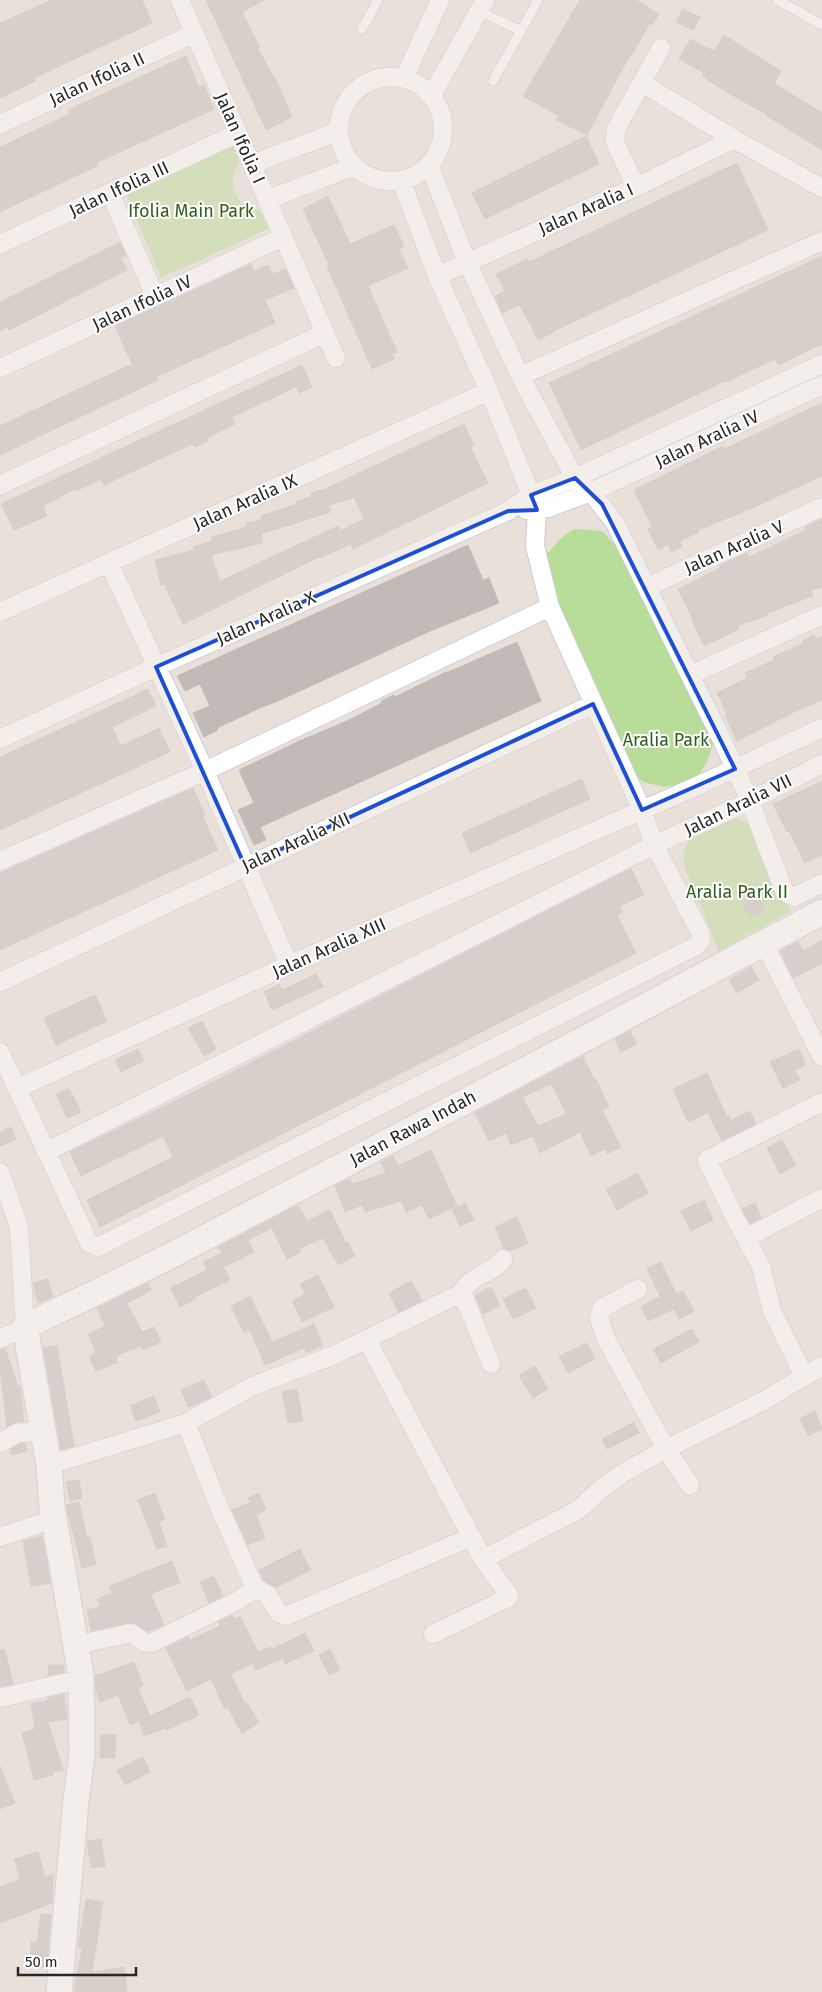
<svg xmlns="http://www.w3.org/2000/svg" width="822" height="1992" font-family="'Fira Sans',sans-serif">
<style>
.green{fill:#b8dd98}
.building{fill:#c1bab6;stroke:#c4bcb3;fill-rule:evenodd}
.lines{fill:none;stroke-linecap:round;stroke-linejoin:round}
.lane-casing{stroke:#c8cdd8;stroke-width:11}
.street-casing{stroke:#c8cdd8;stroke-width:20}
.secondary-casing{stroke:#c8cdd8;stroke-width:28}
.lane{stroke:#fff;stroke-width:9}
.street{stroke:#fff;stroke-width:18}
.secondary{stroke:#fff;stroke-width:25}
.marked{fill:none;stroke:#1d4ed8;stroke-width:4;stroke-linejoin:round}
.labels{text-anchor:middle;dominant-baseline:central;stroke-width:4;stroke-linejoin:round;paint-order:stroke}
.street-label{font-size:18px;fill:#272727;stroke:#fff}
.park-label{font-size:18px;fill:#325e1d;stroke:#fff}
</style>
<rect width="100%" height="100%" fill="#e9e0d9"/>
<path class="green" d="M 233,138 L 242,158 C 228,180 230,189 246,209 L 260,210 L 268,229 L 161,278 L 124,189 Z
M 574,529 L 602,531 L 617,547 L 715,738 L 707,762 L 700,773 L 690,783 L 664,787 L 643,782 L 632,771 L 547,590 L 545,556 L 563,536 Z
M 731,815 L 749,824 L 791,911 L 719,951 L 685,868 C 677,836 707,827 731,815 Z"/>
<path class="building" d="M 52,0 L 142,0 L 152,23 L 34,78 L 35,81 L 0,98 L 0,23 Z
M 206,0 L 264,0 L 242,12 L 260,48 L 258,49 L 277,82 L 292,117 L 266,130 Z
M 580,0 L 636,0 L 659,14 L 652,25 L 650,23 L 631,56 L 630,55 L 587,135 L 556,120 L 559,116 L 523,96 Z
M 683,9 L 700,17 L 693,30 L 676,22 Z
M 724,35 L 781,71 L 774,83 L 822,113 L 822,150 L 767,116 L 768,115 L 730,94 L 702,76 L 704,73 L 679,59 L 690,39 L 714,51 Z
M 186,56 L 199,87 L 204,85 L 214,109 L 96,163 L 97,166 L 0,212 L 0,147 L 70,114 L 68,110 Z
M 586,136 L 599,164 L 485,219 L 472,193 Z
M 737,163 L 768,230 L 554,331 L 554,332 L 538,340 L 520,305 L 502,313 L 495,296 L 505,291 L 496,274 L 527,259 L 529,262 Z
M 328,196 L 350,244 L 394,225 L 404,246 L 399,249 L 408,268 L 368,286 L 397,352 L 392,354 L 394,359 L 372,369 L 327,266 L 329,265 L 303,209 Z
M 120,242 L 126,255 L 121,258 L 127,270 L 9,330 L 7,327 L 0,331 L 0,302 Z
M 822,256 L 822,344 L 778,365 L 775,359 L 726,382 L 725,381 L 581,450 L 549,383 Z
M 251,264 L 254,272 L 268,265 L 273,274 L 286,269 L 294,288 L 265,300 L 275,323 L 156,377 L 158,380 L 0,455 L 0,426 L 132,364 L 115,326 Z
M 302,365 L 312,387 L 299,393 L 296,387 L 232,417 L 235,424 L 207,438 L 208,441 L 195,447 L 193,444 L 179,450 L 104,485 L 101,479 L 76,491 L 75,489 L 43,506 L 47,516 L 14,530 L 1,504 Z
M 822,403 L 822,476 L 750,509 L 698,530 L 699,532 L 680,541 L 682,547 L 671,552 L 668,545 L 658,550 L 648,529 L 652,527 L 634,490 L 723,446 L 724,449 Z
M 464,424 L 474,445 L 470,446 L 488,483 L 353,549 L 351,544 L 320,558 L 319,557 L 183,624 L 164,584 L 161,585 L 155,560 L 194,550 L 193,547 L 212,541 L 211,537 L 247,527 L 246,523 L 262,520 L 261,516 L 297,504 L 296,502 L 312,496 L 311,493 L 329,488 L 329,487 ZM 354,497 L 364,519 L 340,531 L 338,526 L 220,581 L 211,555 L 263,543 L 261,534 L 331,512 L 328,506 Z
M 822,519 L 822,587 L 811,590 L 813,596 L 767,613 L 768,615 L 737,626 L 739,629 L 704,646 L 692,620 L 693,619 L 678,589 L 720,568 L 719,566 L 725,563 L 747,553 L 749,557 L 806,530 L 805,527 Z
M 468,545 L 483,580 L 489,578 L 499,603 L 428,632 L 278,701 L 260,708 L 217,728 L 218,730 L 204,737 L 193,713 L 210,706 L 200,684 L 185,691 L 177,676 Z
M 814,635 L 816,639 L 822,636 L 822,700 L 796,711 L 737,741 L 725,715 L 727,714 L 717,693 L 747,678 L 745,673 L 774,660 L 773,657 L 804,643 L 802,641 Z
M 517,642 L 541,701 L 260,827 L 266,840 L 254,845 L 238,810 L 254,803 L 239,770 L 297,742 L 349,720 L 382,703 L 381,701 L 394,695 L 395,697 L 446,672 L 446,673 Z
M 148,689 L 156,706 L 112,727 L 121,746 L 159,728 L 170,752 L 0,830 L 0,757 Z
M 582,779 L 590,799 L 470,853 L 462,833 Z
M 822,781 L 822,855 L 805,863 L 789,831 L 787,832 L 773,804 Z
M 193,788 L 205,816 L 203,817 L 218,850 L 0,950 L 0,873 Z
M 631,868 L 644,895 L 620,906 L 623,912 L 617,915 L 636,953 L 100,1227 L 87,1200 L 173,1157 L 163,1136 L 81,1176 L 70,1152 L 193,1092 Z
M 757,895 L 765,911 L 750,918 L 742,902 Z
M 822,940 L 822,963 L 793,978 L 780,951 L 798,942 L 803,951 Z
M 751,967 L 759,980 L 737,993 L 729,980 Z
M 316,974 L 323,987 L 272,1010 L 264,992 L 279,984 L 282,990 Z
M 95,995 L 107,1021 L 56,1045 L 44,1018 Z
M 202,1021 L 216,1049 L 204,1056 L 188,1028 Z
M 630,1031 L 637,1044 L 621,1052 L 615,1039 Z
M 138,1049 L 144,1061 L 121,1072 L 115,1060 Z
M 799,1049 L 806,1065 L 795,1070 L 800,1080 L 783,1088 L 770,1062 Z
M 583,1056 L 594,1080 L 596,1079 L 609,1107 L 602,1110 L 621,1147 L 607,1154 L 605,1149 L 591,1156 L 580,1132 L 540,1153 L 533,1136 L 511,1145 L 506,1133 L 489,1141 L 475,1113 ZM 552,1084 L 566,1114 L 538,1126 L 522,1097 Z
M 707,1073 L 727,1117 L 729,1116 L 731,1120 L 750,1111 L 756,1124 L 722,1141 L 708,1113 L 688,1122 L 673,1089 Z
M 69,1088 L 81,1112 L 67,1118 L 56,1094 Z
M 11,1127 L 16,1139 L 0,1146 L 0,1132 Z
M 782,1140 L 796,1165 L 780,1174 L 767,1148 Z
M 431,1150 L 457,1206 L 429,1219 L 422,1205 L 406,1212 L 401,1201 L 365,1212 L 362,1205 L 345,1212 L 335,1186 L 350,1179 L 352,1184 L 386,1173 L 381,1162 L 393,1156 L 398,1166 Z
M 638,1173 L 648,1193 L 617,1210 L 606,1189 Z
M 704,1200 L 713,1220 L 691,1231 L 681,1211 Z
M 465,1203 L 474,1220 L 460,1226 L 452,1210 Z
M 755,1203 L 761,1218 L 750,1224 L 742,1209 Z
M 298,1205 L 307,1221 L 330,1210 L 346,1243 L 348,1242 L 355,1256 L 338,1265 L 323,1238 L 299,1249 L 301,1252 L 287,1259 L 272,1228 L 248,1240 L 254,1252 L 224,1267 L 230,1280 L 195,1297 L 196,1299 L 180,1307 L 170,1288 L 207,1270 L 203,1262 L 222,1253 L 218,1247 Z
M 517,1217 L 528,1243 L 510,1251 L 504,1249 L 495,1227 Z
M 661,1262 L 676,1294 L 683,1291 L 694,1311 L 679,1319 L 674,1309 L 648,1321 L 641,1306 L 660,1297 L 647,1268 Z
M 318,1275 L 334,1307 L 302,1322 L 292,1301 L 305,1294 L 300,1284 Z
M 48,1279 L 53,1297 L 38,1303 L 33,1283 Z
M 411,1281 L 422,1301 L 399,1312 L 389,1293 Z
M 148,1283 L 151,1290 L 127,1303 L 142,1332 L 154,1327 L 161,1342 L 143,1350 L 141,1346 L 116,1356 L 118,1362 L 96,1371 L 89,1356 L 96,1352 L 88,1334 L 105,1326 L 97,1308 Z
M 491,1287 L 500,1306 L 483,1314 L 475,1295 Z
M 526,1288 L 536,1308 L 513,1319 L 503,1299 Z
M 250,1296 L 272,1342 L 314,1324 L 323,1345 L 306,1353 L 304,1348 L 265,1365 L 250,1330 L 244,1333 L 231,1306 Z
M 692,1329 L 699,1342 L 661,1363 L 653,1349 Z
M 587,1343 L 595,1359 L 568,1373 L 559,1356 Z
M 57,1346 L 74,1446 L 61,1450 L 43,1348 Z
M 5,1348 L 18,1386 L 20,1386 L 24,1422 L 16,1422 L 7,1427 L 0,1369 L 0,1350 Z
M 535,1366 L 548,1389 L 533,1398 L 519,1376 Z
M 204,1380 L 212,1397 L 188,1407 L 181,1390 Z
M 297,1389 L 303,1421 L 288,1423 L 282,1392 Z
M 154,1396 L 160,1412 L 136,1421 L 130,1406 Z
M 815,1411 L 822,1429 L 808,1436 L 800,1419 Z
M 634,1422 L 639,1433 L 607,1449 L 602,1439 Z
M 20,1443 L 26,1443 L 27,1451 L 11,1455 L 10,1450 Z
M 79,1480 L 82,1498 L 70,1501 L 66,1482 Z
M 155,1493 L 165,1519 L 159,1522 L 167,1546 L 157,1549 L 138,1500 Z
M 259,1493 L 266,1510 L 256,1515 L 265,1538 L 248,1545 L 232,1510 L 250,1503 L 248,1498 Z
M 79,1502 L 87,1538 L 90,1537 L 96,1564 L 82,1568 L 66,1505 Z
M 42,1536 L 51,1583 L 31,1586 L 23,1541 Z
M 300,1549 L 311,1570 L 275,1588 L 263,1580 L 259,1570 Z
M 172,1561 L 180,1583 L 155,1592 L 155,1593 L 151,1595 L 164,1625 L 148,1632 L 133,1623 L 91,1631 L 87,1610 L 100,1607 L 97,1599 L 112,1593 L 109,1586 Z
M 214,1576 L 223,1596 L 209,1603 L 200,1582 Z
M 232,1615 L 234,1619 L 240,1616 L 258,1652 L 271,1647 L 272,1649 L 305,1633 L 314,1651 L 285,1664 L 283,1658 L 256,1670 L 253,1663 L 231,1674 L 245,1704 L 247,1703 L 259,1723 L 242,1733 L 228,1708 L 225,1709 L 211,1679 L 187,1691 L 166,1648 L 188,1637 L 190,1640 L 220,1626 L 218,1622 Z
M 330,1649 L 340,1670 L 329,1675 L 319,1655 Z
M 0,1650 L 5,1650 L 13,1684 L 0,1687 Z
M 134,1662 L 143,1686 L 138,1688 L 150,1716 L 190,1697 L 199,1715 L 167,1730 L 165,1728 L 144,1736 L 139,1721 L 130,1725 L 118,1695 L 100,1702 L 96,1690 L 95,1676 Z
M 49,1665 L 64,1665 L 64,1672 L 48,1676 Z
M 64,1694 L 67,1719 L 48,1722 L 63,1770 L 53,1772 L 53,1775 L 34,1780 L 22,1733 L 35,1729 L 31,1703 L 47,1701 L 48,1698 Z
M 101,1735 L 116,1735 L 115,1758 L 100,1758 Z
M 143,1757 L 150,1772 L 125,1785 L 117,1770 Z
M 0,1766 L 15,1803 L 0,1809 Z
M 101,1839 L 105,1866 L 91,1868 L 87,1841 Z
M 38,1852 L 45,1877 L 53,1874 L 52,1903 L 0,1923 L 0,1887 L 20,1879 L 14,1859 Z
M 86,1899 L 103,1902 L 92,1972 L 124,1967 L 127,1992 L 74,1992 L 82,1949 L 78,1948 Z
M 41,1914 L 51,1915 L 47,1967 L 31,1967 L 31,1942 L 37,1942 Z"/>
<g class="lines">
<g class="lane-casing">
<path id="lane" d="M 778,0 L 822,25
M 479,11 L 521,31
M 362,29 L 378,0
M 493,81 L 538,0"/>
</g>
<g class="street-casing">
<path id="street" d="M 180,0 L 336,358
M339 129a52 52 0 1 1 104 0a52 52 0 1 1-104 0Z
M 404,78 L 440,0
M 642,83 L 734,139 L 822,188
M 432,95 L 485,0
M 0,124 L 195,33
M 252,164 L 339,131
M 429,165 L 467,262 L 520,376 L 575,478 L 591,492 L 615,523 L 721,738 L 750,801 L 783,888 L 786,893 L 794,897 L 822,883
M 636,187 L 615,142 L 616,129 L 661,48
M 110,193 L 155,296
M 267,200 L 354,166
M 0,244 L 238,133
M 437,276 L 636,187 L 734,139
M 0,368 L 283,237
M 520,376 L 822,241
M 0,485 L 325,333
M 526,510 L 548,508 L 591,492 L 822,385
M 109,563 L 205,771 L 289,965
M 647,587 L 822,507
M 0,612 L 489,391
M 690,675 L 822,615
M 0,739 L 156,667 L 508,511 L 531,495 L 575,478 L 822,364
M 0,861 L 205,771 L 550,607
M 763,942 L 822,1057
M 0,982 L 593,704
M 0,1052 L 89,1243 L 98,1247 L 696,946 L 701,940 L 700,932 L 654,845 L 642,810 L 550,607 L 535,546 L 537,510 L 489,391 L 437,276 L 401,180
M 18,1088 L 289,965 L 688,790 L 822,728
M 46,1152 L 654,845 L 750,801 L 822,764
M 0,1172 L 19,1227 L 25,1327 L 0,1339
M 746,1238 L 822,1198
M 638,1289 L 602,1308 L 599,1318 L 606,1339 L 666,1449 L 690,1485
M 367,1340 L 483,1559
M 491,1364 L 462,1292 C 470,1275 493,1274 503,1259
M 804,1376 L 772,1311 L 761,1266 L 735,1218 L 707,1160 L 822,1102
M 186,1423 L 253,1386 L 334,1355 L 462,1293
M 0,1443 L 17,1433 L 43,1431
M 49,1465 L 186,1423 L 219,1507 L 255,1588 L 268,1595 L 279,1613 L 286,1616 L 471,1537
M 0,1537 L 54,1519
M 433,1634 L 508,1598 L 509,1595 L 483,1559 L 578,1510 L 601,1489 L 623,1473 L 666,1449 L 763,1401 L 822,1366
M 76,1645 L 131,1633 L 144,1642 L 151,1643 L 239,1600 L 255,1588
M 0,1698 L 81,1679"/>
</g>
<g class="secondary-casing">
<path id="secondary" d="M 59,1992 L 76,1801 L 82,1755 L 81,1675 L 52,1507 L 49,1465 L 25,1327 L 168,1257 L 588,1037 L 822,912"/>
</g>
<use href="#lane" class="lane"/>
<use href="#street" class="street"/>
<use href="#secondary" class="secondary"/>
</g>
<path d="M0 0H822V1992H0ZM 575,478 L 602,504 L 735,769 L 642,810 L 593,704 L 245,866 L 156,667 L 508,511 L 537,510 L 531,495 Z" fill="#e9e0d9" fill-opacity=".55" fill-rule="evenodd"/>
<path class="marked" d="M 575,478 L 602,504 L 735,769 L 642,810 L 593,704 L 245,866 L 156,667 L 508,511 L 537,510 L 531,495 Z"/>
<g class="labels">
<g class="street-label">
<text transform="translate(97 79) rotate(-25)">Jalan Ifolia II</text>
<text transform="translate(240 138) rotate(66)">Jalan Ifolia I</text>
<text transform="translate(119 189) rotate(-25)">Jalan Ifolia III</text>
<text transform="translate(586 209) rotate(-24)">Jalan Aralia I</text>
<text transform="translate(142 303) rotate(-25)">Jalan Ifolia IV</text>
<text transform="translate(707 439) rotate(-25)">Jalan Aralia IV</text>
<text transform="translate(245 502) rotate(-24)">Jalan Aralia IX</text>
<text transform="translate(734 547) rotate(-24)">Jalan Aralia V</text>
<text transform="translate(266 618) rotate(-24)">Jalan Aralia X</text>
<text transform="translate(738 805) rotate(-26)">Jalan Aralia VII</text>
<text transform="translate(296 842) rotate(-25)">Jalan Aralia XII</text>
<text transform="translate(329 948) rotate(-24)">Jalan Aralia XIII</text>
<text transform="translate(413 1128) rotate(-28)">Jalan Rawa Indah</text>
</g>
<g class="park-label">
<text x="191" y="211">Ifolia Main Park</text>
<text x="666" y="740">Aralia Park</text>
<text x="737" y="892">Aralia Park II</text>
</g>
</g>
<path d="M18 1967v8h118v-8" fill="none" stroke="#272727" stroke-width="2.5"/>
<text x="25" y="1967" font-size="15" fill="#272727" stroke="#ffffff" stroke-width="4" paint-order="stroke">50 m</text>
</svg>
